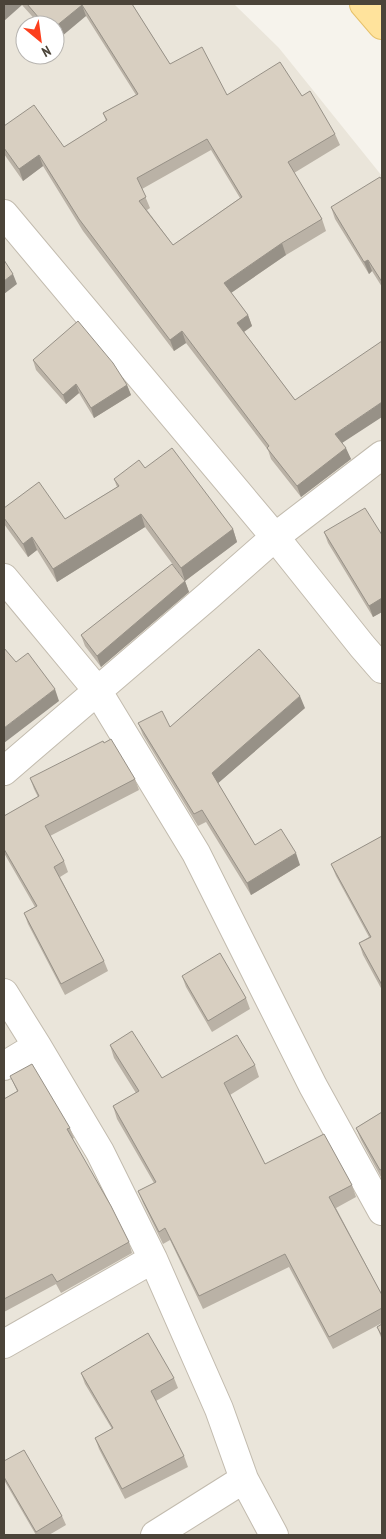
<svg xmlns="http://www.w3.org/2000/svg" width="386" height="1539" font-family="'PT Sans Narrow',sans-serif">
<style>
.residential{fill:#eae5da;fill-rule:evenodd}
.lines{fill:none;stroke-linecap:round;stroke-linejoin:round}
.minor-casing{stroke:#c2bbae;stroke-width:30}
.primary-casing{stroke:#e6c16a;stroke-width:30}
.minor{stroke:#fff;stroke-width:28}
.primary{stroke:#ffe39c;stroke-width:28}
.wall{fill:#bab2a6;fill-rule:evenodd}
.shaded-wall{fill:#979187}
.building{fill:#d8cfc1;stroke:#979187;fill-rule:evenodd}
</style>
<rect width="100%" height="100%" fill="#f6f3ec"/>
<path class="residential" d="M 4,4 L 234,4 L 279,48 L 382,176 L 382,1535 L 4,1535 ZM 25,25 L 55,25 L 55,55 L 25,55 Z"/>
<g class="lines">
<g class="minor-casing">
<path id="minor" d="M 4,214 L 275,537 L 362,646 L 382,669
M 4,578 L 97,690 L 196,853 L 313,1086 L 382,1211
M 4,771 L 208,596 L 275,537 L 382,455
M 4,993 L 37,1046 L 4,1066
M 37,1046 L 100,1152 L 153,1259 L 219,1409 L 244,1479 L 274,1535
M 4,1344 L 153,1259
M 155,1535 L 244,1479"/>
</g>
<g class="primary-casing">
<path id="primary" d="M 364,4 L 382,25"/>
</g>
<use href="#minor" class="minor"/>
<use href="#primary" class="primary"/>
</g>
<path class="wall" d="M 4,4 L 132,4 L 170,64 L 227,95 L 302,96 L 335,134 L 340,145 L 294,173 L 322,219 L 326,231 L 286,255 L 231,293 L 248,315 L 252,326 L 244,332 L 295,400 L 342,443 L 351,459 L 301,497 L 271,459 L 268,450 L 186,343 L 174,351 L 83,231 L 43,166 L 23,181 L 4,154 L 4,126 L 64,147 L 106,121 L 103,113 L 136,95 L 86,16 L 55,25 L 40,25 L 22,5 ZM 211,150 L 240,198 L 173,245 L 147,210 L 150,208 L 142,189 Z
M 382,180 L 382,287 L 372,271 L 369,274 L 335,219 L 331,207 Z
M 33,360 L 127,385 L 131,395 L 94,418 L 79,393 L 66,404 L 36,370 Z
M 145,468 L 233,529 L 237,542 L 185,581 L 145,527 L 57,582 L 37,550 L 28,557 L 4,524 L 4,508 L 65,519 L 117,487 L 114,479 Z
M 324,532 L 382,535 L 382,612 L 373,617 L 328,543 Z
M 185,581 L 189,592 L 101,667 L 85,646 L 81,635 Z
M 305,708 L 218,783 L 255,845 L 300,865 L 251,895 L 206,822 L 198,826 L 143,735 L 138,723 L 170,727 Z
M 104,743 L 135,779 L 139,790 L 50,836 L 64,861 L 68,872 L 60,877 L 104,961 L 108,971 L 65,995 L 28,924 L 24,913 L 35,907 L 4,853 L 4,816 L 38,797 L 34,789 L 30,778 Z
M 382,836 L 382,990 L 363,955 L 359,943 L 369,937 L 336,876 L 331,864 Z
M 182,976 L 246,998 L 250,1009 L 212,1032 L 186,987 Z
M 110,1045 L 162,1078 L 255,1065 L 259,1077 L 230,1095 L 265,1164 L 352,1185 L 356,1197 L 336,1208 L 382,1295 L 382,1323 L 333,1349 L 289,1267 L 203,1309 L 170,1240 L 163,1244 L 143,1203 L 138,1191 L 154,1183 L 117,1119 L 113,1106 L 136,1093 L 114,1058 Z
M 10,1076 L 70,1128 L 74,1138 L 72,1139 L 129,1242 L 132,1253 L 61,1293 L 56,1284 L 4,1312 L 4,1099 L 17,1091 Z
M 382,1112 L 382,1179 L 361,1140 L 356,1128 Z
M 382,1324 L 382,1340 L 377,1327 Z
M 81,1373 L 174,1378 L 178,1388 L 156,1401 L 184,1456 L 188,1467 L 125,1499 L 99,1449 L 95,1438 L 112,1429 L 85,1384 Z
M 4,1461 L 62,1516 L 66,1525 L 49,1535 L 36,1535 L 4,1480 Z"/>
<path class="shaded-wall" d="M 6,4 L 22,4 L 22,5 L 4,21 L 4,6 Z
M 82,5 L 86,16 L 55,42 L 55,27 Z
M 39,155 L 43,166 L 23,181 L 19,169 Z
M 282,243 L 286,255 L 228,295 L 224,283 Z
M 368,260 L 372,271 L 369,274 L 364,262 Z
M 13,274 L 17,284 L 4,294 L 4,281 Z
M 248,315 L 252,326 L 241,334 L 237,323 Z
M 182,331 L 186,343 L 174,351 L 170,340 Z
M 76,384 L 79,393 L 66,404 L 63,395 Z
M 127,385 L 131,395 L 94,418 L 91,408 Z
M 382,402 L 382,417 L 339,445 L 335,434 Z
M 346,448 L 351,459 L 301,497 L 297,486 Z
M 141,514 L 145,527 L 57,582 L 53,569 Z
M 233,529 L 237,542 L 185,581 L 181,568 Z
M 32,537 L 37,550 L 28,557 L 23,544 Z
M 185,581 L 189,592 L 101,667 L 97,656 Z
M 382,598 L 382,612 L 373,617 L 369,606 Z
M 55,689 L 59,701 L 4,743 L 4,728 Z
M 300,696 L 305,708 L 216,785 L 212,773 Z
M 296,853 L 300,865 L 251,895 L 247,883 Z"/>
<path class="building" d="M 27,4 L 132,4 L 170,64 L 202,47 L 227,95 L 280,62 L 302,96 L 310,91 L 335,134 L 288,162 L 322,219 L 282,243 L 224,283 L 248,315 L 237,323 L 295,400 L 382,341 L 382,402 L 335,434 L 346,448 L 297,486 L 267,448 L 269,446 L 182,331 L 170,340 L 79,219 L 39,155 L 19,169 L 4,148 L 4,126 L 34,105 L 64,147 L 107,120 L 103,113 L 138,94 L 82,5 L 55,27 L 55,25 L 45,25 ZM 207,139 L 242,197 L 173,245 L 139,201 L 146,197 L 137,178 Z
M 380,177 L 382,180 L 382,282 L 368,260 L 364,262 L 331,207 Z
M 4,260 L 13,274 L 4,281 Z
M 78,321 L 113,363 L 127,385 L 91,408 L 76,384 L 63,395 L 33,360 Z
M 172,448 L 233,529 L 181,568 L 141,514 L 53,569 L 32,537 L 23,544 L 4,518 L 4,508 L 39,482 L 65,519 L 119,486 L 114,479 L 139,460 L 145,468 Z
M 365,508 L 382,535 L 382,598 L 369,606 L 324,532 Z
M 172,564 L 185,581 L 97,656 L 81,635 Z
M 4,648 L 16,662 L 28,653 L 55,689 L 4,728 Z
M 259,649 L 300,696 L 212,773 L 255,845 L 281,829 L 296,853 L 247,883 L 202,810 L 194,814 L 138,723 L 162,711 L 170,727 Z
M 111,739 L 135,779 L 45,826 L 64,861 L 54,867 L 104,961 L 61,984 L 24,913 L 37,906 L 4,849 L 4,816 L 39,796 L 30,778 L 103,741 L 104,743 Z
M 382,836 L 382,985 L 359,943 L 371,937 L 331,864 Z
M 220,953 L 246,998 L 208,1021 L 182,976 Z
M 132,1031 L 162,1078 L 237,1035 L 255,1065 L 224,1083 L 265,1164 L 324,1134 L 352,1185 L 329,1197 L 382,1295 L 382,1308 L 329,1337 L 285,1254 L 199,1296 L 165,1228 L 159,1232 L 138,1191 L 156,1182 L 113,1106 L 139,1091 L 110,1045 Z
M 32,1064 L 70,1128 L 67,1129 L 111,1206 L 129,1242 L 57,1282 L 52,1274 L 4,1299 L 4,1099 L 18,1091 L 10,1076 Z
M 382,1112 L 382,1169 L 380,1170 L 356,1128 Z
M 382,1324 L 382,1336 L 377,1327 Z
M 148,1333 L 174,1378 L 151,1391 L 184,1456 L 122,1489 L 95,1438 L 113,1428 L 81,1373 Z
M 24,1450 L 62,1516 L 36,1532 L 4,1477 L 4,1461 Z"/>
<rect width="386" height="1539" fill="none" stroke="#4b4439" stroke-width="10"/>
<g transform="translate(40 40) rotate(151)"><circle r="24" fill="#ffffff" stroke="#b7b4b0"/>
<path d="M0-4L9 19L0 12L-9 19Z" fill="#fc3f1d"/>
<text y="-8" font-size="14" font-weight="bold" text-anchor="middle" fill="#4b4439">N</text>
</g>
</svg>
